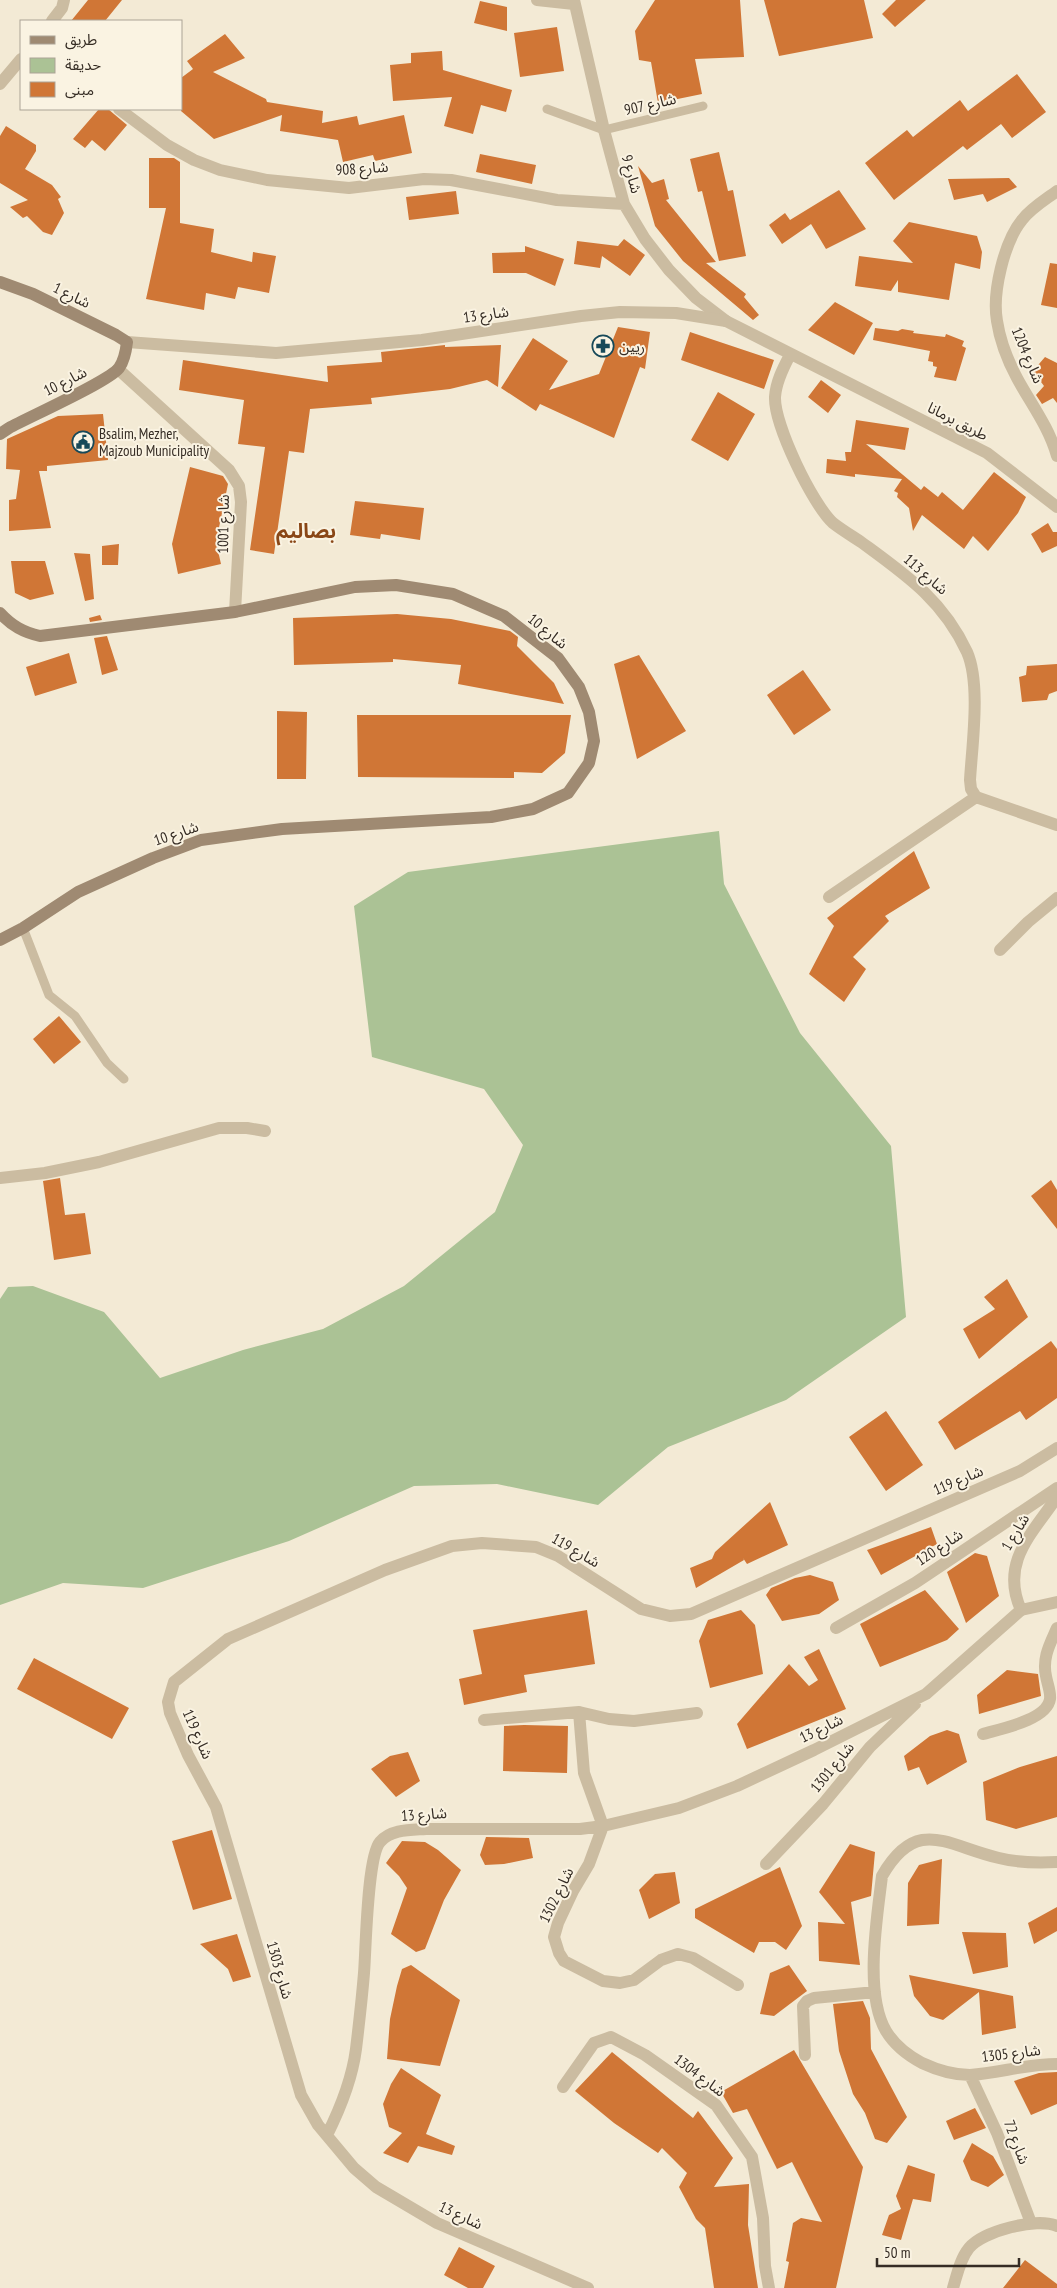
<svg xmlns="http://www.w3.org/2000/svg" width="1057" height="2288" font-family="'PT Sans Narrow','Noto Sans Arabic',sans-serif">
<style>
.green{fill:#abc295}
.building{fill:#d07636}
.lines{fill:none;stroke-linecap:round;stroke-linejoin:round}
.service{stroke:#cbbca1;stroke-width:9}
.minor{stroke:#cbbca1;stroke-width:12}
.tertiary{stroke:#cbbca1;stroke-width:12}
.secondary{stroke:#9f8a72;stroke-width:12}
.labels{text-anchor:middle;dominant-baseline:central;stroke-width:4;stroke-linejoin:round;paint-order:stroke}
.street-label{font-size:15px;fill:#352c24;stroke:#faf3e2}
.poi-label{font-size:15px;fill:#352c24;stroke:#faf3e2;text-anchor:start}
.district-label{font-size:20px;font-weight:bold;fill:#8a4717;stroke:#faf3e2}
</style>
<rect width="100%" height="100%" fill="#f3ead5"/>
<path class="green" d="M 719,831 L 724,884 L 800,1033 L 891,1146 L 906,1317 L 786,1400 L 668,1447 L 598,1505 L 497,1484 L 414,1486 L 289,1541 L 143,1588 L 63,1583 L 0,1605 L 0,1299 L 8,1287 L 33,1286 L 104,1312 L 160,1378 L 243,1350 L 323,1329 L 404,1286 L 495,1212 L 523,1145 L 484,1089 L 372,1057 L 354,906 L 408,872 Z"/>
<path class="building" d="M 88,0 L 122,0 L 105,21 L 71,21 Z
M 655,0 L 740,0 L 744,57 L 695,59 L 702,94 L 658,103 L 651,62 L 639,60 L 635,31 Z
M 764,0 L 864,0 L 873,38 L 779,56 Z
M 896,0 L 926,0 L 895,27 L 882,14 Z
M 480,1 L 507,7 L 507,31 L 474,23 Z
M 557,27 L 564,71 L 520,77 L 514,33 Z
M 225,34 L 245,58 L 213,72 L 266,99 L 267,102 L 323,111 L 322,123 L 357,116 L 359,125 L 404,115 L 412,153 L 375,161 L 373,155 L 343,162 L 338,140 L 280,131 L 282,115 L 214,139 L 181,111 L 181,78 L 193,69 L 187,61 Z
M 442,51 L 443,70 L 512,90 L 506,112 L 481,105 L 473,134 L 444,126 L 452,97 L 393,101 L 390,65 L 411,63 L 411,53 Z
M 1017,74 L 1046,112 L 1012,138 L 1001,124 L 967,150 L 963,146 L 894,200 L 865,163 L 907,130 L 913,137 L 960,100 L 968,111 Z
M 99,109 L 108,109 L 127,125 L 105,151 L 92,140 L 85,148 L 73,139 Z
M 6,126 L 36,145 L 36,151 L 25,169 L 52,185 L 61,197 L 58,199 L 64,213 L 52,235 L 43,232 L 27,216 L 23,218 L 10,207 L 28,200 L 0,183 L 0,136 Z
M 719,152 L 728,191 L 733,190 L 746,256 L 719,261 L 702,191 L 698,192 L 690,159 Z
M 480,154 L 536,165 L 532,184 L 476,172 Z
M 149,158 L 174,158 L 180,162 L 180,223 L 214,229 L 211,252 L 252,262 L 253,252 L 276,256 L 269,293 L 238,287 L 235,299 L 206,293 L 204,310 L 146,299 L 166,208 L 149,208 Z
M 638,166 L 652,183 L 664,179 L 669,199 L 666,200 L 716,262 L 706,263 L 746,294 L 744,297 L 759,315 L 753,320 L 683,261 L 655,226 Z
M 1009,178 L 1017,187 L 987,202 L 983,194 L 954,200 L 948,179 Z
M 839,190 L 866,229 L 826,249 L 811,224 L 782,244 L 769,225 L 785,213 L 790,220 Z
M 456,191 L 459,214 L 409,220 L 406,197 Z
M 909,222 L 977,236 L 982,252 L 980,269 L 955,263 L 949,300 L 898,292 L 898,280 L 891,291 L 855,286 L 859,256 L 913,263 L 893,241 Z
M 624,239 L 645,255 L 630,276 L 602,256 L 600,268 L 574,264 L 577,241 L 618,246 Z
M 525,246 L 564,259 L 555,286 L 526,273 L 493,273 L 492,253 L 525,252 Z
M 1050,263 L 1057,264 L 1057,308 L 1041,305 Z
M 835,302 L 873,323 L 854,355 L 808,330 Z
M 618,327 L 650,332 L 645,369 L 640,367 L 614,438 L 540,404 L 536,411 L 501,388 L 533,338 L 568,361 L 549,390 L 599,374 Z
M 875,328 L 898,331 L 902,329 L 914,331 L 913,333 L 945,337 L 946,334 L 964,341 L 962,346 L 966,348 L 956,381 L 934,377 L 937,367 L 933,366 L 933,362 L 928,361 L 930,351 L 873,340 Z
M 690,332 L 774,360 L 764,389 L 681,360 Z
M 445,345 L 445,347 L 501,345 L 498,387 L 487,380 L 450,389 L 371,398 L 372,404 L 310,409 L 304,453 L 289,451 L 274,554 L 250,550 L 265,447 L 238,444 L 244,400 L 179,390 L 183,360 L 328,382 L 327,366 L 382,362 L 381,352 Z
M 1045,357 L 1057,363 L 1057,403 L 1053,398 L 1042,404 L 1036,395 L 1044,386 L 1033,371 Z
M 821,380 L 841,395 L 828,413 L 808,397 Z
M 718,392 L 755,414 L 728,461 L 691,440 Z
M 103,414 L 108,460 L 47,466 L 47,471 L 39,471 L 51,528 L 9,531 L 9,500 L 16,499 L 20,470 L 6,469 L 7,439 L 58,416 Z
M 856,420 L 909,428 L 905,450 L 866,444 L 921,490 L 924,486 L 938,497 L 942,492 L 963,510 L 994,472 L 1026,497 L 1018,513 L 988,551 L 973,536 L 964,549 L 922,515 L 913,531 L 909,508 L 897,497 L 898,493 L 894,491 L 902,479 L 855,474 L 855,477 L 826,473 L 827,459 L 846,461 L 845,452 L 851,452 Z
M 190,467 L 223,476 L 228,484 L 216,542 L 221,564 L 178,574 L 172,544 Z
M 355,501 L 424,508 L 420,540 L 381,534 L 380,539 L 350,535 Z
M 1048,523 L 1053,532 L 1057,532 L 1057,546 L 1042,553 L 1031,534 Z
M 119,544 L 118,565 L 102,565 L 102,546 Z
M 74,553 L 90,554 L 94,599 L 85,601 Z
M 11,561 L 45,561 L 54,594 L 30,600 L 15,593 Z
M 397,614 L 451,619 L 510,631 L 518,637 L 517,646 L 554,683 L 564,704 L 458,684 L 461,665 L 393,659 L 393,662 L 294,665 L 293,618 Z
M 100,615 L 102,620 L 90,622 L 89,618 Z
M 107,636 L 118,670 L 102,675 L 94,638 Z
M 69,653 L 77,683 L 35,696 L 26,667 Z
M 639,655 L 686,731 L 637,759 L 614,664 Z
M 1057,664 L 1057,691 L 1049,694 L 1047,700 L 1022,702 L 1019,677 L 1026,675 L 1027,666 Z
M 803,670 L 831,710 L 794,735 L 767,695 Z
M 277,711 L 307,712 L 306,779 L 277,779 Z
M 357,715 L 571,715 L 565,753 L 542,773 L 514,772 L 514,778 L 358,777 Z
M 914,851 L 930,888 L 885,916 L 889,921 L 853,957 L 866,969 L 844,1002 L 809,974 L 834,926 L 827,918 Z
M 59,1016 L 81,1042 L 54,1064 L 33,1039 Z
M 60,1178 L 65,1215 L 85,1213 L 91,1254 L 54,1260 L 43,1181 Z
M 1051,1180 L 1057,1190 L 1057,1229 L 1031,1196 Z
M 1007,1279 L 1028,1317 L 979,1359 L 963,1329 L 995,1309 L 984,1297 Z
M 1051,1341 L 1057,1349 L 1057,1398 L 1026,1420 L 1020,1411 L 955,1450 L 938,1422 Z
M 886,1411 L 923,1465 L 886,1491 L 849,1437 Z
M 770,1502 L 788,1545 L 747,1564 L 743,1558 L 744,1560 L 696,1588 L 690,1568 L 712,1559 L 715,1552 Z
M 931,1527 L 937,1544 L 881,1575 L 867,1550 Z
M 975,1553 L 987,1556 L 999,1596 L 966,1623 L 947,1572 Z
M 810,1575 L 833,1582 L 839,1600 L 819,1614 L 782,1621 L 766,1595 L 771,1588 L 795,1578 Z
M 925,1590 L 959,1629 L 947,1640 L 880,1667 L 860,1624 Z
M 587,1610 L 595,1664 L 524,1675 L 527,1692 L 464,1705 L 459,1679 L 482,1674 L 473,1630 Z
M 741,1610 L 755,1625 L 763,1674 L 710,1688 L 699,1641 L 708,1620 Z
M 819,1649 L 846,1709 L 747,1749 L 737,1724 L 789,1664 L 809,1686 L 818,1680 L 804,1657 Z
M 34,1658 L 129,1708 L 112,1739 L 17,1689 Z
M 1007,1670 L 1038,1674 L 1041,1696 L 979,1714 L 977,1695 Z
M 524,1725 L 568,1726 L 567,1773 L 503,1771 L 504,1726 Z
M 947,1730 L 959,1734 L 967,1762 L 927,1785 L 919,1767 L 908,1771 L 904,1756 L 930,1736 Z
M 408,1752 L 420,1781 L 396,1797 L 371,1769 L 390,1756 Z
M 1057,1756 L 1057,1817 L 1016,1829 L 986,1820 L 983,1782 L 1020,1767 Z
M 212,1830 L 232,1899 L 193,1910 L 172,1841 Z
M 486,1837 L 529,1838 L 533,1858 L 504,1864 L 485,1865 L 480,1855 Z
M 402,1841 L 425,1842 L 438,1850 L 461,1870 L 444,1900 L 425,1949 L 416,1952 L 391,1934 L 407,1888 L 399,1876 L 386,1863 Z
M 850,1844 L 875,1852 L 871,1896 L 851,1902 L 860,1965 L 819,1961 L 818,1922 L 845,1924 L 819,1892 Z
M 942,1859 L 939,1924 L 907,1926 L 908,1883 L 919,1865 Z
M 780,1867 L 802,1926 L 786,1950 L 775,1942 L 759,1942 L 754,1953 L 695,1918 L 695,1909 Z
M 675,1872 L 680,1903 L 649,1919 L 639,1890 L 655,1874 Z
M 1057,1907 L 1057,1931 L 1034,1944 L 1028,1923 Z
M 962,1932 L 1006,1933 L 1008,1967 L 973,1974 Z
M 237,1934 L 251,1977 L 233,1982 L 228,1969 L 200,1944 Z
M 411,1965 L 460,2000 L 440,2066 L 387,2059 L 390,2019 L 397,1986 L 402,1969 Z
M 789,1965 L 807,1991 L 774,2016 L 760,2014 L 770,1973 Z
M 909,1975 L 1013,1996 L 1016,2028 L 982,2035 L 979,1992 L 943,2020 L 930,2016 L 914,1996 Z
M 863,2001 L 870,2018 L 871,2049 L 907,2117 L 887,2143 L 875,2139 L 865,2113 L 853,2094 L 839,2051 L 833,2004 Z
M 794,2050 L 863,2167 L 836,2288 L 784,2288 L 789,2262 L 786,2261 L 793,2223 L 801,2218 L 822,2222 L 792,2162 L 777,2169 L 747,2109 L 733,2113 L 721,2092 Z
M 612,2052 L 693,2118 L 698,2111 L 733,2158 L 714,2187 L 749,2184 L 748,2225 L 758,2288 L 714,2288 L 705,2228 L 696,2219 L 679,2187 L 687,2173 L 662,2148 L 658,2153 L 614,2123 L 575,2091 Z
M 401,2068 L 441,2095 L 426,2134 L 455,2146 L 452,2155 L 418,2146 L 408,2163 L 383,2153 L 402,2133 L 389,2127 L 383,2104 L 391,2084 Z
M 1057,2072 L 1057,2104 L 1031,2115 L 1014,2081 L 1039,2073 Z
M 975,2108 L 986,2128 L 954,2140 L 946,2121 Z
M 972,2143 L 993,2156 L 1004,2175 L 988,2187 L 971,2180 L 963,2161 Z
M 908,2165 L 935,2174 L 931,2202 L 913,2199 L 901,2240 L 882,2235 L 889,2215 L 901,2209 L 896,2196 Z
M 459,2247 L 495,2266 L 483,2288 L 468,2288 L 444,2275 Z
M 1025,2260 L 1057,2284 L 1057,2288 L 1003,2288 Z"/>
<g class="lines">
<path class="service" d="M 547,109 L 604,130 L 703,106
M 23,928 L 49,995 L 75,1016 L 107,1063 L 124,1079"/>
<path class="minor" d="M 537,0 L 574,4
M 574,0 L 604,130 L 624,204 L 645,239 L 669,270 L 696,298 L 726,321
M 52,21 L 62,8 L 64,0
M 0,84 L 21,59
M 119,109 L 167,145 L 194,160 L 220,170 L 267,180 L 349,188 L 424,179 L 451,180 L 557,200 L 624,204
M 1057,191 C 1045,200 1031,208 1022,220 C 1004,242 992,293 997,321 C 1000,341 1008,361 1017,378 C 1031,404 1049,427 1057,456
M 790,355 C 783,368 776,382 775,397 C 774,425 813,505 833,523 C 842,530 852,536 861,542 C 906,575 943,600 967,652 C 981,684 972,745 970,780 L 971,789 L 976,797 L 1057,825
M 118,369 L 229,470 L 239,486 L 241,502 L 235,612
M 829,897 L 976,797
M 1000,950 L 1028,922 L 1057,898
M 0,1178 L 45,1173 L 99,1162 L 219,1128 L 247,1128 L 265,1131
M 836,1628 L 915,1583 L 1057,1488
M 579,1712 L 584,1773 L 603,1826 L 589,1864 L 573,1891 L 558,1923 L 554,1937 L 559,1953 L 564,1961 L 603,1981 L 620,1983 L 634,1980 L 661,1960 L 678,1954 L 693,1958 L 738,1985
M 484,1720 L 579,1712 L 609,1719 L 634,1721 L 697,1713
M 983,1734 C 1000,1729 1047,1720 1050,1699 C 1051,1692 1047,1683 1046,1676 C 1042,1658 1050,1644 1057,1628
M 1057,1862 C 1037,1863 1018,1863 999,1858 C 947,1846 917,1815 882,1876 C 877,1918 864,1994 886,2031 C 895,2046 907,2055 922,2063 C 937,2070 954,2075 970,2075 C 999,2073 1027,2064 1057,2064
M 766,1864 L 823,1804 L 870,1747 L 915,1704
M 805,2055 L 803,2006 L 807,2001 L 814,1998 L 875,1992
M 970,2075 L 997,2133 L 1031,2223
M 563,2087 L 594,2043 L 611,2037 L 645,2055 L 716,2105 L 752,2157 L 763,2218 L 765,2266 L 769,2288
M 327,2135 C 341,2107 352,2080 356,2049 C 359,2024 362,1998 364,1973 C 366,1949 367,1857 380,1842 C 391,1829 411,1830 426,1829 L 580,1829 L 603,1826 L 679,1808 L 737,1786 L 814,1750 L 926,1694 L 1021,1610
M 588,2288 L 437,2223 L 376,2187 L 354,2168 L 318,2125 L 301,2095 L 216,1807 L 188,1755 L 170,1713 L 168,1702 L 174,1682 L 228,1639 L 385,1570 L 452,1546 L 482,1543 L 536,1547 L 558,1556 L 641,1609 L 670,1616 L 691,1614 L 1020,1471 L 1057,1448
M 953,2288 C 957,2275 960,2259 969,2248 C 983,2231 1037,2217 1057,2226"/>
<path class="tertiary" d="M 127,342 L 276,353 L 422,340 L 581,316 L 620,312 L 676,313 L 726,321 L 987,453 L 1057,507
M 1057,1497 C 1031,1535 1000,1563 1021,1610 L 1057,1602"/>
<path class="secondary" d="M 0,282 L 33,294 L 116,335 L 127,342 C 126,351 124,361 119,368 C 108,382 29,417 9,428 L 0,434
M 0,613 C 12,626 23,632 40,636 L 235,612 L 355,587 L 396,585 L 453,594 L 504,616 L 558,658 L 579,687 L 589,712 L 594,741 L 589,763 L 568,793 L 533,809 L 491,817 L 282,829 L 201,840 L 153,858 L 78,892 L 23,928 L 0,940"/>
</g>
<defs>
<g id="pharmacy-ring" transform="scale(1.125)"><circle r="9.5" fill="#faf3e2" stroke="#174959" stroke-width="1.5"/><path d="M-2-6h4v4h4v4h-4v4h-4v-4h-4v-4h4Z" fill="#174959"/></g>
<g id="civic-ring" transform="scale(1.125)"><circle r="9.5" fill="#faf3e2" stroke="#174959" stroke-width="1.5"/><path d="M-.6-6.5H3V-4.5H.6V-3L4-1V1h2V6H-6V1h2V-1L-.6-3ZM-1.2 2.5V6h2.4V2.5Z" fill="#174959"/></g>
</defs>
<g fill-rule="evenodd">
<use href="#pharmacy-ring" x="603" y="346"/>
<use href="#civic-ring" x="83" y="442"/>
</g>
<g class="labels">
<g class="street-label">
<text transform="translate(650 104) rotate(-13)">شارع 907</text>
<text transform="translate(362 168) rotate(-4)">شارع 908</text>
<text transform="translate(632 174) rotate(75)">شارع 9</text>
<text transform="translate(72 295) rotate(26)">شارع 1</text>
<text transform="translate(486 314) rotate(-8)">شارع 13</text>
<text transform="translate(1028 355) rotate(67)">شارع 1204</text>
<text transform="translate(65 381) rotate(-27)">شارع 10</text>
<text transform="translate(958 421) rotate(27)">طريق برمانا</text>
<text transform="translate(223 524) rotate(-89)">شارع 1001</text>
<text transform="translate(926 574) rotate(41)">شارع 113</text>
<text transform="translate(548 631) rotate(39)">شارع 10</text>
<text transform="translate(176 833) rotate(-19)">شارع 10</text>
<text transform="translate(958 1480) rotate(-23)">شارع 119</text>
<text transform="translate(1015 1532) rotate(-59)">شارع 1</text>
<text transform="translate(939 1547) rotate(-34)">شارع 120</text>
<text transform="translate(576 1550) rotate(30)">شارع 119</text>
<text transform="translate(821 1728) rotate(-26)">شارع 13</text>
<text transform="translate(198 1734) rotate(66)">شارع 119</text>
<text transform="translate(832 1767) rotate(-51)">شارع 1301</text>
<text transform="translate(424 1814) rotate(-4)">شارع 13</text>
<text transform="translate(556 1895) rotate(-64)">شارع 1302</text>
<text transform="translate(280 1970) rotate(74)">شارع 1303</text>
<text transform="translate(1011 2053) rotate(-7)">شارع 1305</text>
<text transform="translate(700 2075) rotate(37)">شارع 1304</text>
<text transform="translate(1017 2142) rotate(69)">شارع 72</text>
<text transform="translate(461 2215) rotate(25)">شارع 13</text>
</g>
<g class="poi-label">
<text x="619" y="346">ريين</text>
<text x="99" y="433">Bsalim, Mezher,<tspan x="99" dy="17">Majzoub Municipality</tspan></text>
</g>
<g class="district-label">
<text x="306" y="531">بصاليم</text>
</g>
</g>
<rect x="20" y="20" width="162" height="90" fill="#faf3e2" stroke="#aba396"/>
<rect x="30" y="36" width="25" height="8" fill="#9f8a72" stroke="#aba396"/>
<text x="65" y="45" font-size="15" fill="#352c24">طريق</text>
<rect x="30" y="58" width="25" height="15" fill="#abc295" stroke="#aba396"/>
<text x="65" y="70" font-size="15" fill="#352c24">حديقة</text>
<rect x="30" y="82" width="25" height="15" fill="#d07636" stroke="#aba396"/>
<text x="65" y="95" font-size="15" fill="#352c24">مبنى</text>
<path d="M877 2258v8h142v-8" fill="none" stroke="#352c24" stroke-width="2.5"/>
<text x="884" y="2258" font-size="15" fill="#352c24" stroke="#faf3e2" stroke-width="4" paint-order="stroke">50 m</text>
</svg>
